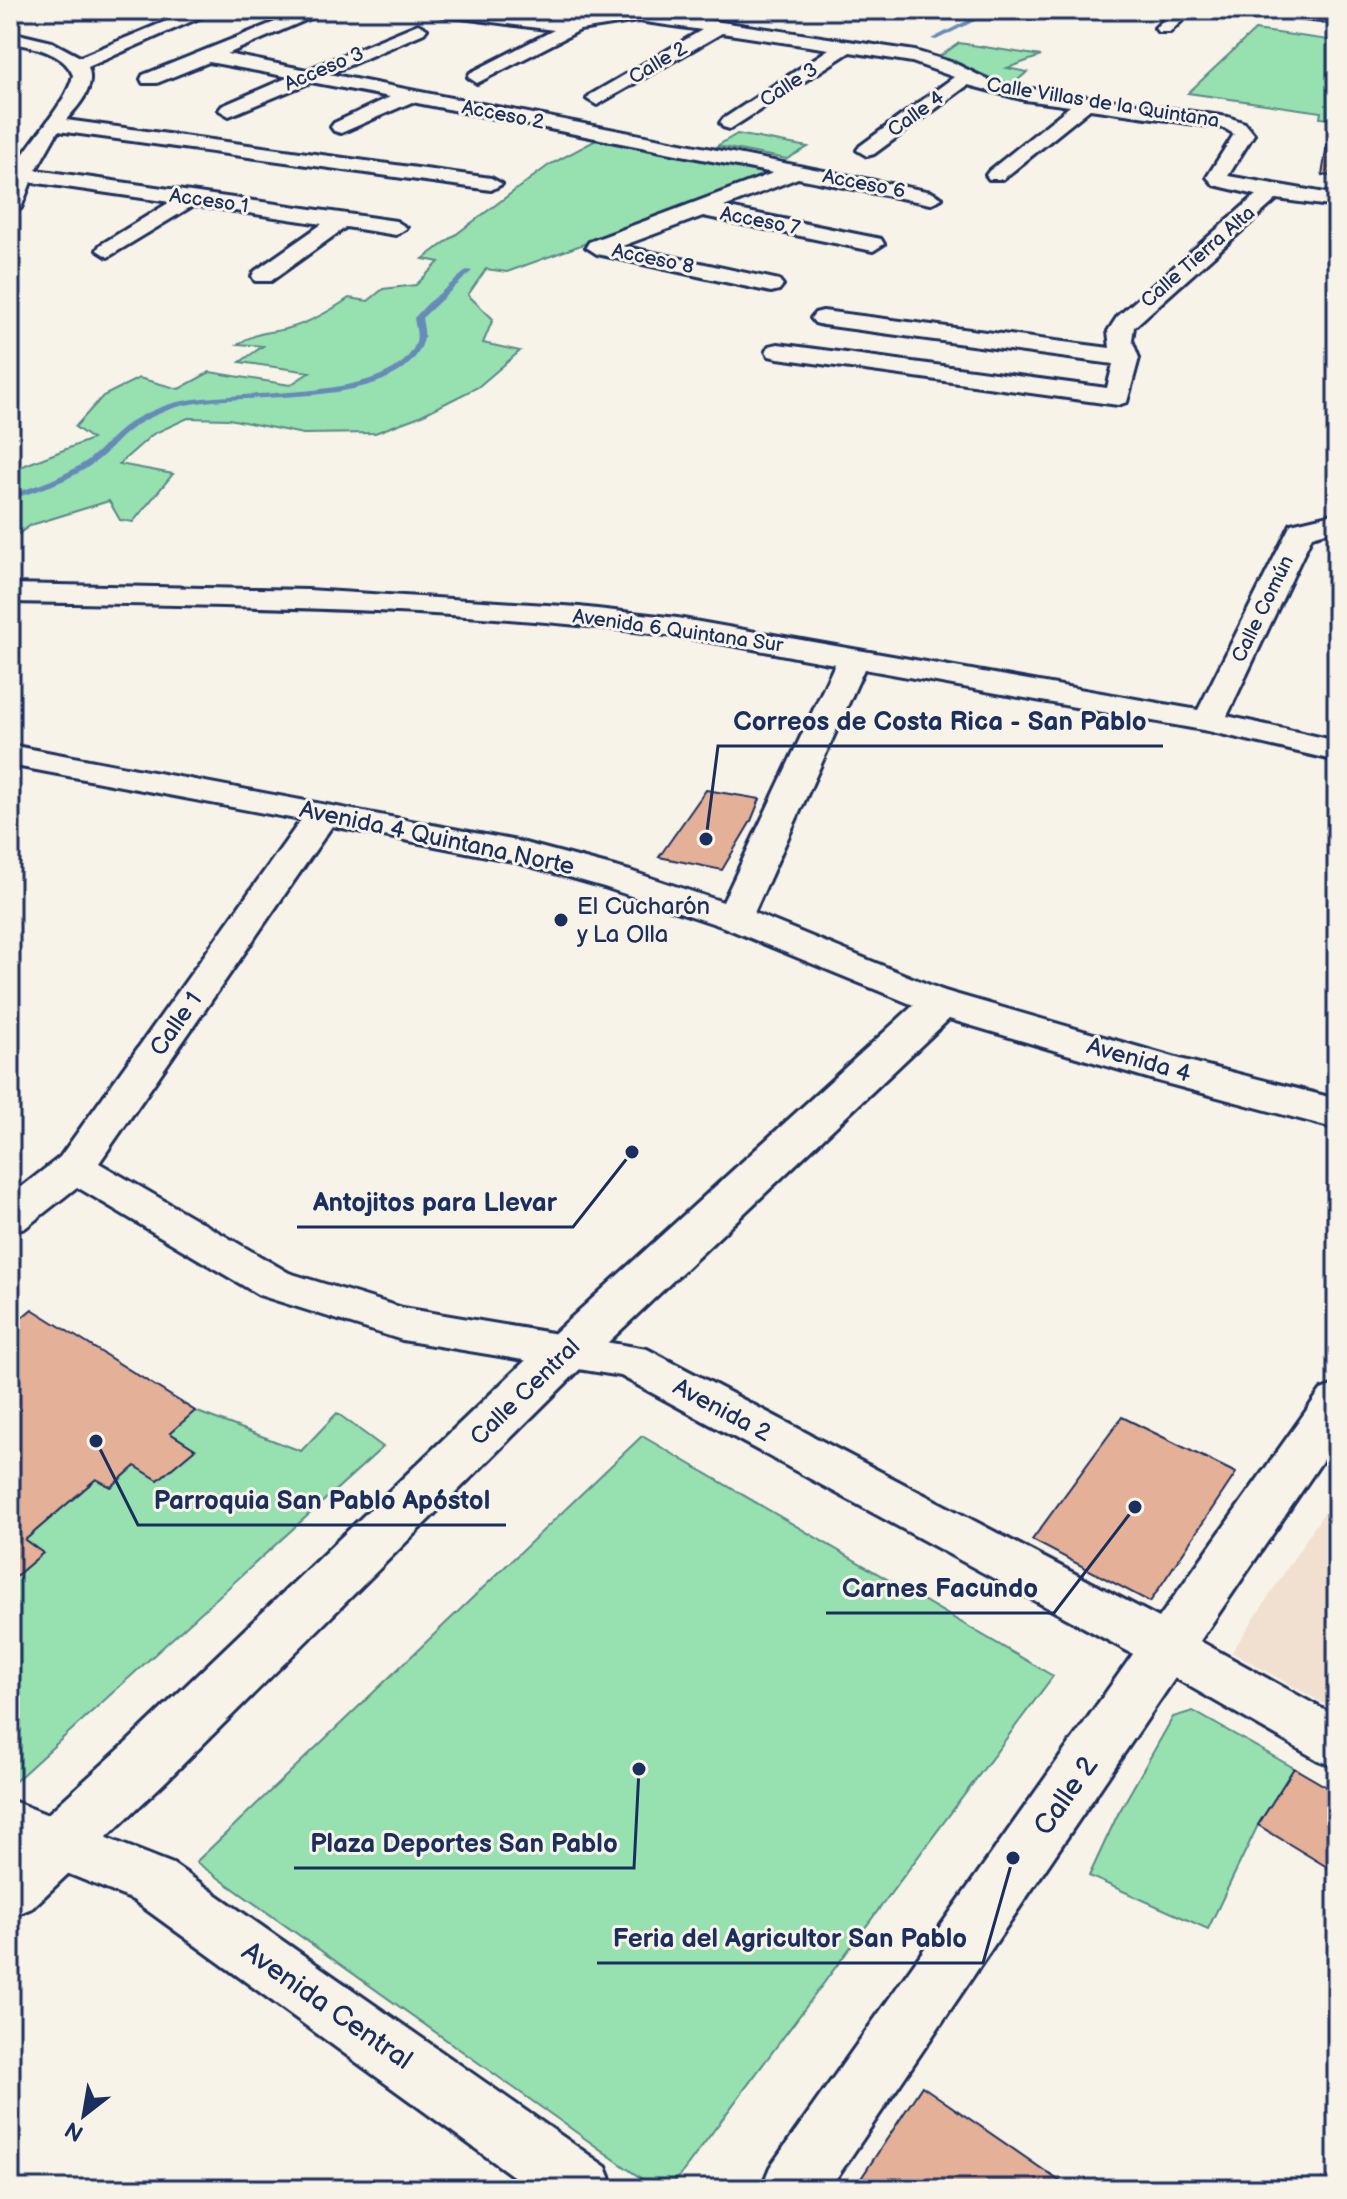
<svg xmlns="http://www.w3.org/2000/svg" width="1347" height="2199" font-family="'Balsamiq Sans',sans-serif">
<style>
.built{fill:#f1dfd0}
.green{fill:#97e0b0;stroke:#598887;stroke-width:2}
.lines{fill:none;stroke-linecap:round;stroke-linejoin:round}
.stream{fill:#668bb8;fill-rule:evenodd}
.building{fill:#e4b097;stroke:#1b2f5e;stroke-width:2}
.street-casing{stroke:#1b2f5e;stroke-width:6}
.secondary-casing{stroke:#1b2f5e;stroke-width:6}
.street{fill:#f7f3e8;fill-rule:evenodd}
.secondary{fill:#f7f3e8;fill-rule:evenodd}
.poi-dot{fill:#1b2f5e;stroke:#f7f3e8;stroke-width:3}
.labels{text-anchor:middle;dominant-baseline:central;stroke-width:6;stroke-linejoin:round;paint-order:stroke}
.far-street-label{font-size:20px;fill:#1b2f5e;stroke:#f7f3e8}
.street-label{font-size:24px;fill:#1b2f5e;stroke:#f7f3e8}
.poi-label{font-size:24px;fill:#1b2f5e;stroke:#f7f3e8;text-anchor:start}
.near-street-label{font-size:28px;fill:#1b2f5e;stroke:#f7f3e8}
.leader{fill:none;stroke:#1b2f5e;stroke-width:3}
.callout-dot{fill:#1b2f5e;stroke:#f7f3e8;stroke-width:3}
.callout-label{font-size:26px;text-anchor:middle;font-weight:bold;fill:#1b2f5e;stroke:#f7f3e8;stroke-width:6;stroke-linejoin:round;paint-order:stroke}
</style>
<rect width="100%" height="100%" fill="#f7f3e8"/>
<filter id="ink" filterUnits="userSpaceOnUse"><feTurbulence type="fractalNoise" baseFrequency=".0125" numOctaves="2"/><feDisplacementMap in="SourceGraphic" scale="16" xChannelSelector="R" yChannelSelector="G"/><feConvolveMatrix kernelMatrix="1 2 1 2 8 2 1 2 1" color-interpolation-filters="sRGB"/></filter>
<g filter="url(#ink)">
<path class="built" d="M 1337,1493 L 1337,1711 L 1232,1652 Z"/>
<path class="green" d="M 1255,30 L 1337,41 L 1337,120 L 1320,118 L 1321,112 L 1188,93 Z
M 959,43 L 1041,56 L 1007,68 L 1027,72 L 1011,86 L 939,57 Z
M 737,134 L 808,147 L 787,159 L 717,146 Z
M 598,139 L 763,172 L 768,177 L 507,272 L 486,269 L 468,295 L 493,319 L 483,343 L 520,351 L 478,387 L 420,416 L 375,433 L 303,434 L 229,419 L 188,418 L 153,434 L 119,464 L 173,474 L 133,522 L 120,520 L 109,501 L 31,525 L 10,540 L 10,471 L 92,439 L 75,427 L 103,396 L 139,378 L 179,389 L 210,372 L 290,385 L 310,372 L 240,362 L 263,346 L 238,344 C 254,333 268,333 286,329 C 309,323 329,312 349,298 L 368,301 L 383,289 L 416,285 L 439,262 L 423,259 L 549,165 Z
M 195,1411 L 301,1451 L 337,1413 L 383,1447 L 10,1786 L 10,1581 L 42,1553 L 25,1540 L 96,1479 L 111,1487 L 135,1466 L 195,1449 L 170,1433 Z
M 642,1436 L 1053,1676 L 670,2189 L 656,2189 L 196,1862 Z
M 1193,1711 L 1294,1768 L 1258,1825 L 1208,1929 L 1089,1876 L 1117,1816 L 1173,1717 Z"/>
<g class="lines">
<path class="stream" d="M 988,10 L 1066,10 L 989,14 L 936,40 L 931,39 Z
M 467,270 L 472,271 L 422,318 C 423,325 426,335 423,342 C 399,415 234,388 174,408 C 157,414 138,422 125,434 C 114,443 106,455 94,463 C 69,481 39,491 10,499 L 10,494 C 37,486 64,477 88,460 C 99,452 108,440 119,431 C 132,419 150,411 167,405 C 224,385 395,408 416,342 C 418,335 415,325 414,318 L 427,304 Z"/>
</g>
<path class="building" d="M 1327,144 L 1337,145 L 1337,187 L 1332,187 L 1334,176 L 1322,175 Z
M 706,790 L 760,799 L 751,821 L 722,870 L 659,857 Z
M 32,1309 L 195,1411 L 170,1433 L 195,1449 L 158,1480 L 135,1466 L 111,1487 L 96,1479 L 25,1540 L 43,1553 L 10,1581 L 10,1322 L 14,1324 Z
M 1122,1417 L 1236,1473 L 1150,1602 L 1032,1540 Z
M 1294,1768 L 1337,1793 L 1337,1873 L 1258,1825 Z
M 922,2086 L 1071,2189 L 854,2189 Z"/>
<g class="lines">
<g class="street-casing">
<path id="street" d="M 193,10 L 217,10 L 88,67 C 96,88 79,105 66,120 L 491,178 L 502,184 L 491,190 L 58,131 L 36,170 L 396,221 L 407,228 L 396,235 L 346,227 L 271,281 L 255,281 L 252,276 L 255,271 L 322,224 L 194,205 L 108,257 L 97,250 L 100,245 L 170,202 L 31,182 L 21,208 L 10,214 C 10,201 7,181 13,171 C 27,143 68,103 73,75 C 64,52 32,47 10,42 L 10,32 L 52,42 L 80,57 Z
M 305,10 L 329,10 L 227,54 L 307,70 L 418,24 L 427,29 L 424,33 L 329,74 L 931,192 L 942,198 L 931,204 L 798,178 L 724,207 L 881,239 L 884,244 L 873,251 L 703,216 L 622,246 L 779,280 L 783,285 L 779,290 L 771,292 L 597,254 L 586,247 L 589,242 L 773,173 L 412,102 L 341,133 L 334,131 L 331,127 L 334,123 L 390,97 L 311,82 L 229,116 L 219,110 L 222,106 L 289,77 L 209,62 L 157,83 L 143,83 L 141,79 L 143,75 Z
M 429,10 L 477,10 L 574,20 L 647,11 L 915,51 L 954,63 L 990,81 L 1025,88 L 1228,117 L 1245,123 L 1254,134 L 1228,176 L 1337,195 L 1337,207 L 1277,199 L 1134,327 L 1132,340 L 1139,358 L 1127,402 L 1118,405 L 778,358 L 769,356 L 766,351 L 769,346 L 778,344 L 1107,388 L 1113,364 L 823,325 L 815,323 L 811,318 L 815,313 L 823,311 L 1110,348 L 1108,331 L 1117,317 L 1256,195 L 1214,185 L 1207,177 L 1234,134 L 1224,128 L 1090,109 L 1003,179 L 989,179 L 986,175 L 989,171 L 1070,106 L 1025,100 L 968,85 L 874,154 L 867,156 L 857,150 L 860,146 L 954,77 L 912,62 L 850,52 L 730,129 L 723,127 L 720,123 L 723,119 L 829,49 L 722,33 L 597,105 L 587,99 L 590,95 L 702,30 L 638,21 L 580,30 L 477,83 L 468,77 L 470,73 L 554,30 L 438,15 Z
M 1174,10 L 1193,10 L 1170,32 L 1158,32 L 1155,28 Z
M 1263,10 L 1337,13 L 1337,23 L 1272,15 Z
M 1337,513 L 1337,529 L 1312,536 L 1227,716 L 1337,741 L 1337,761 L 1208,731 L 864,669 L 754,913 L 954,995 L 960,1003 L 954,1011 L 941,1015 L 928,1011 L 721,926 L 604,887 L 513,861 L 332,826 L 99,1163 L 289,1273 L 403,1308 L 647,1349 L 1159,1618 L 1321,1390 L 1337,1384 L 1337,1439 L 1200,1641 L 1337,1717 L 1337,1767 L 1318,1760 L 1175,1678 L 829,2189 L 761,2189 L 770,2167 L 1133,1654 L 621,1376 L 402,1340 L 259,1295 L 77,1187 L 25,1228 L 10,1233 L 10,1196 L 60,1157 L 301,820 L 10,765 L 10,745 L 517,841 L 630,871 L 723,902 L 835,664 C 782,655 728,643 674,636 C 455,607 231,606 10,602 L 10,584 L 308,590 L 579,607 L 677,618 L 1198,710 L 1291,524 Z
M 10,1800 L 173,1864 L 606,2167 L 615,2189 L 531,2189 L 133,1900 L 10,1850 Z"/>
</g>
<g class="secondary-casing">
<path id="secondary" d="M 941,990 L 1180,1059 L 1337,1099 L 1337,1129 L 1154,1080 L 949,1019 L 584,1365 L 165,1782 L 32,1908 L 10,1917 L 10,1848 L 123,1746 L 548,1339 L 926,994 Z"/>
</g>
<use href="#street" class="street"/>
<use href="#secondary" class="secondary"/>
</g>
</g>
<circle class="poi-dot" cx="561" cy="920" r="8"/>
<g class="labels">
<g class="far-street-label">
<text transform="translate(658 63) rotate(-31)">Calle 2</text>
<text transform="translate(324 69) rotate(-23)">Acceso 3</text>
<text transform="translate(789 85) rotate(-33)">Calle 3</text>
<text transform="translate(1103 103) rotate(9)">Calle Villas de la Quintana</text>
<text transform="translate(916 114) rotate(-36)">Calle 4</text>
<text transform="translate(503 115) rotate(11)">Acceso 2</text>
<text transform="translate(864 184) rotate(11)">Acceso 6</text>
<text transform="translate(209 201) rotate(8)">Acceso 1</text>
<text transform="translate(760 221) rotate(11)">Acceso 7</text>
<text transform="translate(1198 257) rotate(-41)">Calle Tierra Alta</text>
<text transform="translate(653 259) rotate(12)">Acceso 8</text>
<text transform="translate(1263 609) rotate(-64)">Calle Común</text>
<text transform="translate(678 631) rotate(8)">Avenida 6 Quintana Sur</text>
</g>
<g class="street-label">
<text transform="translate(437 838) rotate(12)">Avenida 4 Quintana Norte</text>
<text transform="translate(176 1024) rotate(-55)">Calle 1</text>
<text transform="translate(1139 1060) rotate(16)">Avenida 4</text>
<text transform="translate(525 1392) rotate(-44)">Calle Central</text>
<text transform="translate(722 1410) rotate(28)">Avenida 2</text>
</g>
<g class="poi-label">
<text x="577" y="906">El Cucharón<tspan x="577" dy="28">y La Olla</tspan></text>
</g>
<g class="near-street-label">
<text transform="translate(1066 1796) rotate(-55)">Calle 2</text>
<text transform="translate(327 2006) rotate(35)">Avenida Central</text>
</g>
</g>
<path class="leader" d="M706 839L718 746H1163M632 1152L573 1227H297M96 1441L138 1525H506M1135 1507L1054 1613H826M639 1769L634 1868H294M1013 1858L983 1963H597"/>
<g class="callout-dot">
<circle cx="706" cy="839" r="8"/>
<circle cx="632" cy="1152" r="8"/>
<circle cx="96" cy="1441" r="8"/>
<circle cx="1135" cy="1507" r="8"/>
<circle cx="639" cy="1769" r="8"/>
<circle cx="1013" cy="1858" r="8"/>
</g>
<g class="callout-label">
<text x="940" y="730">Correos de Costa Rica - San Pablo</text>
<text x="435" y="1211">Antojitos para Llevar</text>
<text x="322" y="1509">Parroquia San Pablo Apóstol</text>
<text x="940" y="1597">Carnes Facundo</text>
<text x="464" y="1852">Plaza Deportes San Pablo</text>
<text x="790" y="1947">Feria del Agricultor San Pablo</text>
</g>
<rect width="1347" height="2199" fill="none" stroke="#f7f3e8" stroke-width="40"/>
<rect x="20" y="20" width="1307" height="2159" fill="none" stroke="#1b2f5e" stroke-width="3" filter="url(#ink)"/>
<g transform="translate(84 2115) rotate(211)" stroke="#f7f3e8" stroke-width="6" paint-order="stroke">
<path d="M0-6L14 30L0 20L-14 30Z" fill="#1b2f5e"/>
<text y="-12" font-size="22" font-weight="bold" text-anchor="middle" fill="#1b2f5e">N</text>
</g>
</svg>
